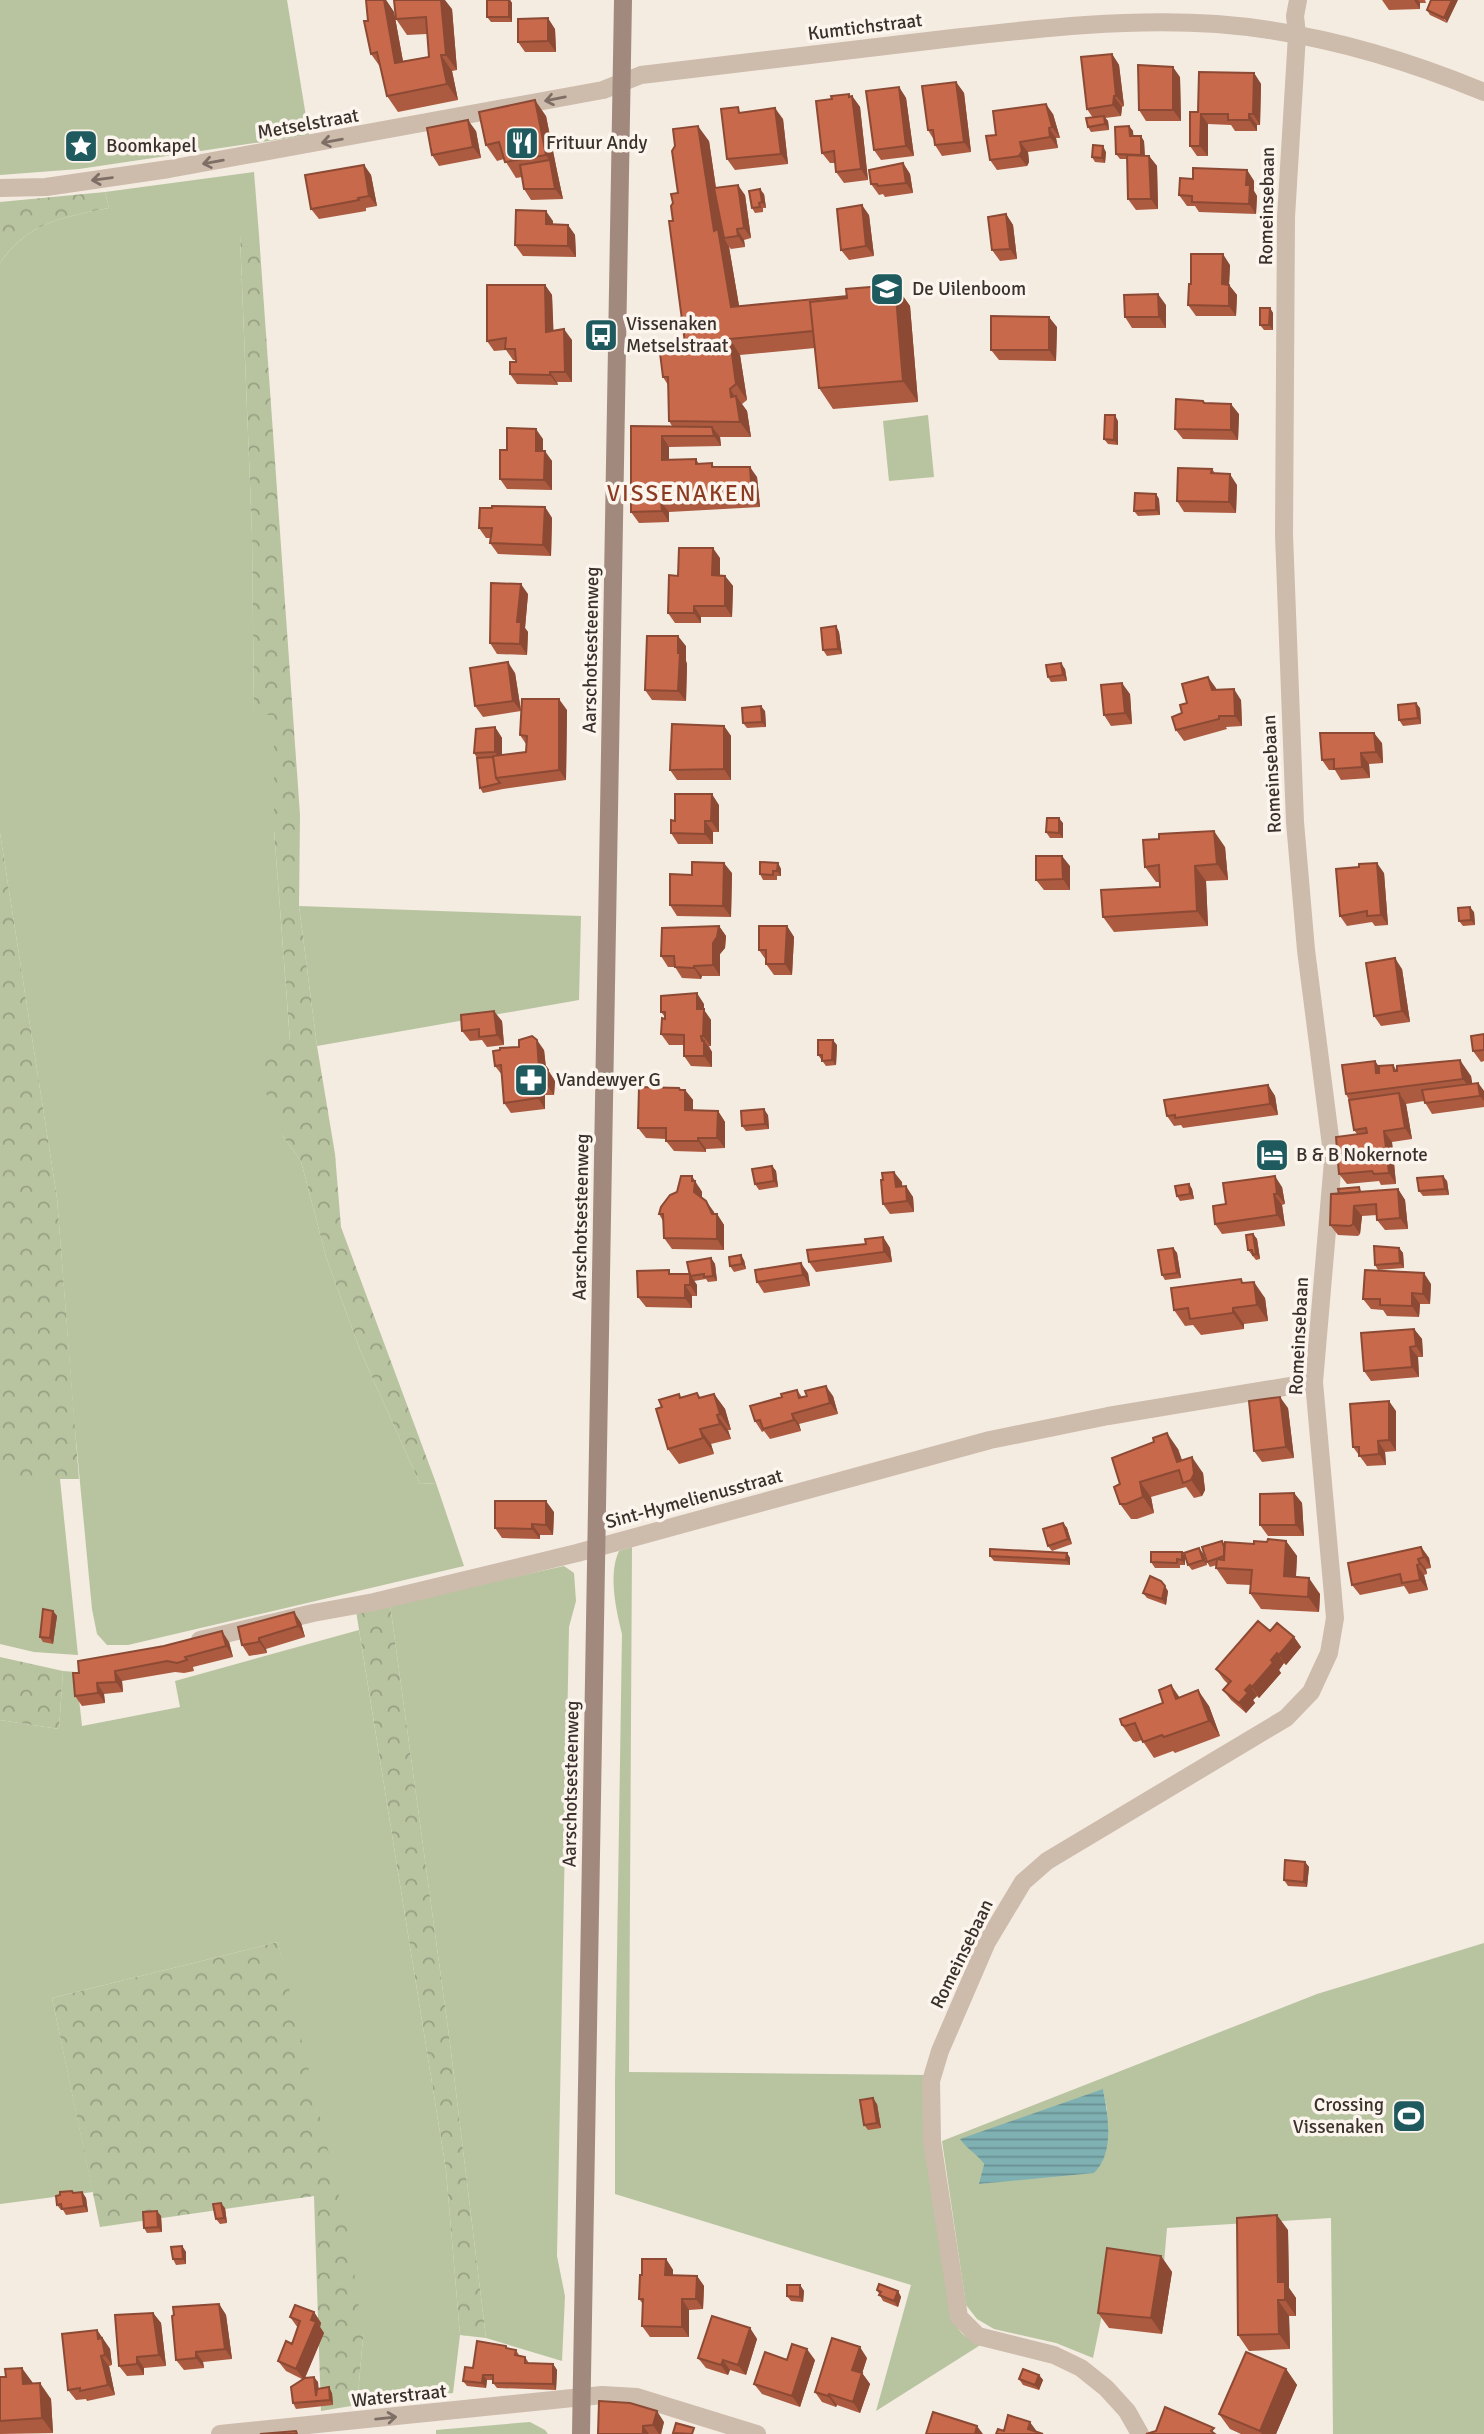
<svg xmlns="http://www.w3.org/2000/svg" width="1484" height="2434" font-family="Signika,sans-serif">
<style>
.green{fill:#b8c4a0;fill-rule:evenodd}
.forest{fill:url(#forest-crowns)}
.water{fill:url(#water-rules)}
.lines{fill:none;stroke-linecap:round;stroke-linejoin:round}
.minor{stroke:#cdbbac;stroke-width:18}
.tertiary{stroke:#cdbbac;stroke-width:18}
.secondary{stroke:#a18a7d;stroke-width:18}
.wall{fill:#ac5a40}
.shaded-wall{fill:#8c4a34}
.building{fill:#c8694b;stroke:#8c4a34;stroke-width:2}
.oneway{stroke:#7d6f65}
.labels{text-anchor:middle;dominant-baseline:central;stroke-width:7;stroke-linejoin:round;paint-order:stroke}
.street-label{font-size:19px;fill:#3b302b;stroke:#fbf5ee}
.poi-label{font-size:19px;fill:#3b302b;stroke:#fbf5ee;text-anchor:start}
.quarter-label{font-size:23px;letter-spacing:2px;fill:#8c3b22;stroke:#fbf5ee}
</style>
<defs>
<pattern id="forest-crowns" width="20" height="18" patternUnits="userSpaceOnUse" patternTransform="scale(1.75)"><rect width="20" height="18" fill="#b8c4a0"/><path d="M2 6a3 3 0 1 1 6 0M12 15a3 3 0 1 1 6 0" fill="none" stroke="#97a083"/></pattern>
<pattern id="water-rules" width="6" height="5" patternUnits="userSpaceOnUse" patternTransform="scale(1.75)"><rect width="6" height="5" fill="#7fb0b2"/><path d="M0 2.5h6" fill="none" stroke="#699091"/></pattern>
</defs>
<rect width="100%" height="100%" fill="#f4ebe1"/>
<path class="green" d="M 0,0 L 287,0 L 309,135 L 79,169 L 0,175 Z
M 254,172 L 259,235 L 240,236 L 252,533 L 254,714 L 274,715 L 274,830 L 290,1041 L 282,1135 L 301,1161 L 326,1257 L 360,1350 L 420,1484 L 436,1483 L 464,1566 L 128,1645 L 107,1645 L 97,1634 L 92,1609 L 74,1419 L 57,1198 L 0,833 L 0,263 C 28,222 64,217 109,208 L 105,192 Z
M 928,415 L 934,477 L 889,481 L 883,421 Z
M 299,906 L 581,916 L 579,1000 L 317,1046 Z
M 0,1479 L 60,1479 L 78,1655 L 34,1652 L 0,1644 Z
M 632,1547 L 629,2072 L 924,2075 L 924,2124 L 952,2317 C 959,2333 965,2338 982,2344 L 876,2411 L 911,2285 L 615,2194 L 615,2083 L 622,1634 C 616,1610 608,1575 619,1551 Z
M 564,1566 L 574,1573 L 576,1601 L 569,1627 L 557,2256 L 565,2296 L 562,2361 L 486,2338 L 450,2043 L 390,1604 Z
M 359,1630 L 446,2170 L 460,2335 L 453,2393 L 357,2405 L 363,2338 L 278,1942 L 52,1998 L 93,2192 L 0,2204 L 0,1720 L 59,1729 L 63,1671 L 76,1672 L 82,1726 L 180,1707 L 175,1681 Z
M 1484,1943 L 1484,2434 L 1333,2434 L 1331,2218 L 1167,2228 L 1164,2263 L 1114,2258 L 1093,2358 L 1056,2343 L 994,2329 L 977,2319 L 966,2305 L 942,2141 L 1317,1994 ZM 1103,2090 L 1107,2110 L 1024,2178 L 980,2184 L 984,2164 L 978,2156 Z
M 530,2422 L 545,2430 L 548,2434 L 436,2434 L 436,2430 Z"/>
<path class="forest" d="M 105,192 L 109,208 C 64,217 28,222 0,263 L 0,202 Z
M 240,235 L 259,235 L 300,815 L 299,906 L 317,1046 L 335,1154 L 341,1227 L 436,1483 L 420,1484 L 360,1350 L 326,1257 L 301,1161 L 282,1135 L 265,1090 L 259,1039 L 290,1040 L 274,830 L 274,715 L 254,715 L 252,533 Z
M 0,833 L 57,1198 L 79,1479 L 0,1479 Z
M 390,1604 L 450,2043 L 486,2338 L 460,2335 L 446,2170 L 356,1611 Z
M 0,1657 L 63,1671 L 59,1729 L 0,1720 Z
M 278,1942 L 350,2242 L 363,2338 L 357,2405 L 321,2411 L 314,2196 L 100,2227 L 52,1998 Z"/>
<path class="water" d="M 1103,2089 C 1108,2116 1115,2152 1094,2173 L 979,2184 L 984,2164 C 977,2154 967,2149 960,2139 Z"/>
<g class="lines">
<path class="minor" d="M 0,188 L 46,187 L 169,169 L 603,90 L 621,83
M 200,1640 L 313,1613 L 374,1602 L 577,1553 L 990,1440 L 1108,1416 L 1314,1382
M 220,2434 L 602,2395 L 637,2397 L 757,2434
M 1140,2434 L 1127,2411 L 1106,2388 L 1081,2368 L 1054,2355 L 978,2336 L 959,2317 L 932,2141 L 931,2081 L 940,2051 L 987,1942 L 1023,1882 L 1047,1861 L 1286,1718 L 1311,1692 L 1329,1653 L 1335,1618 L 1314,1382 L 1333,1161 L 1306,950 L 1295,822 L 1284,535 L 1286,217 L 1297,35 L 1295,16 L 1298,0"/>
<path class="tertiary" d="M 621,83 L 641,75 C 745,63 849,50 953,38 C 1041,28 1128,18 1217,24 C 1308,31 1400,57 1484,92"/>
<path class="secondary" d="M 581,2434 L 623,0"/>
</g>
<path class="wall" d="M 384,0 L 386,0 L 394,12 L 403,61 L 429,57 L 427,34 L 407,35 L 396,19 L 452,9 L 457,70 L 452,71 L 458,100 L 398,112 L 387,96 L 381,68 L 371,54 Z
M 487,0 L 510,0 L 512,3 L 512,22 L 491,22 L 487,17 Z
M 1382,0 L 1425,0 L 1426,3 L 1420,3 L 1420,9 L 1389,10 Z
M 1431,0 L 1447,23 L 1430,15 L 1427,10 Z
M 555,29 L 556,52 L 525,52 L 518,42 Z
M 1112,54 L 1119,65 L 1124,106 L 1122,107 L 1121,116 L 1105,118 L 1108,121 L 1109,130 L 1091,132 L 1088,127 L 1093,118 L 1087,109 Z
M 1254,73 L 1261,84 L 1260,125 L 1257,125 L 1257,131 L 1235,131 L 1231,125 L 1208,124 L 1208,156 L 1197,156 L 1190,146 L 1198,112 Z
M 1180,77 L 1181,121 L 1146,121 L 1139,110 Z
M 956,82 L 964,93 L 971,152 L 942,156 L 935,145 L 934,140 L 928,130 Z
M 899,87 L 906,98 L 914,156 L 881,160 L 874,150 Z
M 852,96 L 860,107 L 868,180 L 844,183 L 836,172 L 835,163 L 830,163 L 822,153 L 851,97 Z
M 742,112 L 783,119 L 788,164 L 735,170 L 727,159 Z
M 1053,114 L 1060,138 L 1056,138 L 1058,148 L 1028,152 L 1029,162 L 1027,166 L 997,170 L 990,160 L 996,135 Z
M 546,116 L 557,171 L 563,199 L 531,200 L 524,189 L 522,177 L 516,178 L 504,159 L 497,161 L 486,145 Z
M 1129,126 L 1133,131 L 1133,136 L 1144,141 L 1145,155 L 1149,156 L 1157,166 L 1158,209 L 1136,210 L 1128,199 L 1127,159 L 1120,159 L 1116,154 Z
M 476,131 L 481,158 L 439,166 L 432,155 Z
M 709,141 L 716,188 L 745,195 L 751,238 L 744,240 L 745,247 L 731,249 L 729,247 L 739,306 L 847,296 L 895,285 L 910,306 L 918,402 L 833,409 L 819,388 L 815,348 L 740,355 L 747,400 L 742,404 L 747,411 L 751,437 L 720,437 L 721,446 L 669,447 L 669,460 L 696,459 L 699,464 L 712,463 L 714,467 L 757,477 L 760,507 L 669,512 L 669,522 L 639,523 L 631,512 L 631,426 L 672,426 L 669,421 L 668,385 L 663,377 L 686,350 L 673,221 L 678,193 Z
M 1106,152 L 1105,163 L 1095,162 L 1092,157 Z
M 903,163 L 910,174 L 913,193 L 885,197 L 883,194 L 879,195 L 871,184 Z
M 364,165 L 371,175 L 377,206 L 366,208 L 366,211 L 319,219 L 311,209 Z
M 1247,170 L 1254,181 L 1254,191 L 1257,196 L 1256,214 L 1199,212 L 1195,206 L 1187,206 L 1179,195 L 1193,179 Z
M 764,194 L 766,208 L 763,208 L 763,212 L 755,213 L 752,208 Z
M 1006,214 L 1013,225 L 1017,259 L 1000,261 L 992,250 Z
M 869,215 L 874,256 L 849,260 L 841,250 Z
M 553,221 L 553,224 L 568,225 L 575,235 L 576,257 L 523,256 L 515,245 Z
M 1230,265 L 1229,285 L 1237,295 L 1236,316 L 1196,316 L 1188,305 L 1191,284 Z
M 545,285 L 552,295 L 553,331 L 572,340 L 572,382 L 557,382 L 558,385 L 517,384 L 510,374 L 516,362 L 516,360 L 513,360 L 506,350 L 494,351 L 487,341 Z
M 1166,305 L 1166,328 L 1132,328 L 1125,317 Z
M 1270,308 L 1273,313 L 1273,330 L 1264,330 L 1260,325 Z
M 1057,327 L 1056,361 L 999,360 L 991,350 Z
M 1239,414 L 1238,440 L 1183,439 L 1175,429 Z
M 1118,421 L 1118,445 L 1108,444 L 1104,439 Z
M 543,439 L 543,451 L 552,461 L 552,490 L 507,489 L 500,479 L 507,450 Z
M 1212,469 L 1215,473 L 1237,485 L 1236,513 L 1184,512 L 1177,501 Z
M 1156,494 L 1159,499 L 1160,515 L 1138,516 L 1134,511 Z
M 545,507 L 552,518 L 551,556 L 498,554 L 490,543 L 491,538 L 486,538 L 479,528 Z
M 720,558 L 720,575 L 725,576 L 733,586 L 732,617 L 701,617 L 701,623 L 675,623 L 668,613 L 678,576 Z
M 528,594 L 525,628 L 528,632 L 527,655 L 497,654 L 490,643 Z
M 836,626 L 839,632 L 842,654 L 827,656 L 823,650 Z
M 686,646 L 686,661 L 687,664 L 686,701 L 652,700 L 645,690 Z
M 1065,669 L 1067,681 L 1051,682 L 1048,677 Z
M 515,673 L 521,711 L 483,717 L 475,706 Z
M 1208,677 L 1216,690 L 1241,700 L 1242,726 L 1226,727 L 1227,729 L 1184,741 L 1176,730 L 1182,713 L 1187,703 Z
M 1130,694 L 1132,724 L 1111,726 L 1104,715 Z
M 1420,708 L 1421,724 L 1403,726 L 1399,720 Z
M 567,710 L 566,780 L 503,789 L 483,793 L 480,788 L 477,758 L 474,753 L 495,727 L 502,738 L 502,755 L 526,752 L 526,744 L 520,735 Z
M 765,711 L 766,727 L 747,728 L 743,723 Z
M 724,726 L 731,736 L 731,780 L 677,780 L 670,770 Z
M 1382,743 L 1383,763 L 1369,764 L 1370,778 L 1341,780 L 1335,770 L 1329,770 L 1322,760 Z
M 719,805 L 719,832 L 713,832 L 713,844 L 678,844 L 671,833 L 675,821 Z
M 1063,823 L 1063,838 L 1050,838 L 1046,832 Z
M 1225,847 L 1228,880 L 1206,881 L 1208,926 L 1114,932 L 1103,917 L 1160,887 L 1160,882 L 1156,882 L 1145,867 Z
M 778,863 L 781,869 L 781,876 L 777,876 L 777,880 L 763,880 L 760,874 Z
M 1070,866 L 1070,890 L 1044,890 L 1036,880 Z
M 732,873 L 731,917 L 677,916 L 670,905 L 692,875 Z
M 1384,873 L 1388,925 L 1375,926 L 1372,922 L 1347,926 L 1340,916 Z
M 1474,912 L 1475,925 L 1463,926 L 1459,921 Z
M 719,926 L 726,936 L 725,948 L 720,954 L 720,976 L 702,976 L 701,979 L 682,978 L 675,967 L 668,967 L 661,956 Z
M 787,926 L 794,937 L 792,975 L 774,975 L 766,964 L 766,960 L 759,950 Z
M 1402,969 L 1410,1022 L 1381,1026 L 1374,1016 Z
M 704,1004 L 704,1010 L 711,1020 L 711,1046 L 709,1046 L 712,1052 L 712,1067 L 691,1066 L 684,1056 L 684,1045 L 669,1045 L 661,1034 L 665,1017 L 661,1012 Z
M 502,1021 L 504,1045 L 487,1047 L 482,1040 L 470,1041 L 462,1031 Z
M 1484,1034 L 1484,1061 L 1481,1062 L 1473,1051 Z
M 837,1045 L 836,1065 L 826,1066 L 818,1055 Z
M 544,1050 L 546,1067 L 555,1081 L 554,1095 L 545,1095 L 545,1109 L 511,1113 L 504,1103 L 502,1075 L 495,1066 Z
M 1375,1061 L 1379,1067 L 1393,1065 L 1397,1071 L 1471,1076 L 1472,1084 L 1478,1083 L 1484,1091 L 1484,1107 L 1432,1114 L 1424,1101 L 1406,1104 L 1412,1139 L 1392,1142 L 1396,1184 L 1381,1185 L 1379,1181 L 1347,1184 L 1339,1174 L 1357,1134 L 1354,1130 L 1349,1100 L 1346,1094 Z
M 1268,1085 L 1275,1096 L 1278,1115 L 1183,1128 L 1181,1125 L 1174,1126 L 1167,1116 Z
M 681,1090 L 685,1090 L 693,1100 L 693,1110 L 718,1111 L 725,1122 L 725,1148 L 706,1149 L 706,1152 L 674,1151 L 666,1141 L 666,1139 L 646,1138 L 638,1128 Z
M 768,1115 L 769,1129 L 746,1131 L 742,1126 Z
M 772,1166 L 776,1171 L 778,1187 L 759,1190 L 755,1184 Z
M 1447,1181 L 1449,1195 L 1423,1196 L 1419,1191 Z
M 902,1182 L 902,1187 L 913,1197 L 914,1212 L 890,1214 L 883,1204 Z
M 1189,1184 L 1192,1189 L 1194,1199 L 1180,1201 L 1177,1196 Z
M 699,1187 L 702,1192 L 702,1198 L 706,1201 L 715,1214 L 717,1214 L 724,1225 L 724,1250 L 672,1249 L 664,1238 L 663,1221 L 659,1214 Z
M 1282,1187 L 1285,1204 L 1282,1205 L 1285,1226 L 1222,1234 L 1215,1224 L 1226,1204 Z
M 1398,1189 L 1405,1200 L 1408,1229 L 1385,1230 L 1377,1220 L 1377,1215 L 1362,1216 L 1360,1234 L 1358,1236 L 1338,1235 L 1330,1225 L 1363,1192 Z
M 1253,1234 L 1257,1239 L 1260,1259 L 1256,1260 L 1248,1250 Z
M 883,1237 L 890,1248 L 892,1262 L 816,1272 L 809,1262 L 866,1244 Z
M 1173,1248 L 1177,1253 L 1181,1278 L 1165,1280 L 1162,1275 Z
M 1399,1248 L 1403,1253 L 1404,1268 L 1378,1270 L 1375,1265 Z
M 711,1258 L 715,1264 L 717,1281 L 708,1282 L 706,1279 L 694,1281 L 697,1285 L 697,1296 L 692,1296 L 692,1308 L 646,1307 L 638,1297 L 672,1274 L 689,1274 Z
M 744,1260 L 746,1269 L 734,1272 L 730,1266 Z
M 808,1273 L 810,1286 L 764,1293 L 757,1282 Z
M 1244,1283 L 1265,1298 L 1268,1321 L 1244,1324 L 1244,1329 L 1201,1335 L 1193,1325 L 1185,1326 L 1174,1310 Z
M 1431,1284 L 1430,1304 L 1420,1304 L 1419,1317 L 1387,1316 L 1383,1310 L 1371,1309 L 1363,1299 Z
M 1414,1329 L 1422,1339 L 1423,1357 L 1418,1357 L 1419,1377 L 1371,1381 L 1364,1371 Z
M 797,1390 L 802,1397 L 833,1396 L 838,1414 L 799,1424 L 801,1431 L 770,1439 L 764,1431 L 762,1432 L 755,1421 L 782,1397 Z
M 697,1393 L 701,1398 L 714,1394 L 725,1409 L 731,1430 L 728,1430 L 731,1439 L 711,1444 L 714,1454 L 679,1464 L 668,1449 L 662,1407 L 681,1397 Z
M 1288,1408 L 1294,1458 L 1262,1462 L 1254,1451 Z
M 1396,1411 L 1396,1451 L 1385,1452 L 1386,1465 L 1367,1466 L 1353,1447 Z
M 1154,1442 L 1178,1449 L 1182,1460 L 1203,1473 L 1205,1490 L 1202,1496 L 1194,1498 L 1186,1487 L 1151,1497 L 1154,1513 L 1137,1519 L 1131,1519 L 1120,1504 L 1120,1484 Z
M 1294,1493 L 1302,1503 L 1304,1536 L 1268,1536 L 1260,1525 Z
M 554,1512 L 553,1535 L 540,1535 L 540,1539 L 502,1538 L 495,1528 Z
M 1063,1523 L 1067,1528 L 1072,1544 L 1052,1551 L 1048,1546 Z
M 1286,1541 L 1297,1556 L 1296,1577 L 1320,1594 L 1319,1612 L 1261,1609 L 1250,1593 L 1251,1585 L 1227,1584 L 1216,1568 L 1217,1565 L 1210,1567 L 1207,1562 L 1225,1544 L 1254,1544 Z
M 1421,1547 L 1429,1558 L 1431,1568 L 1426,1569 L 1427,1574 L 1424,1575 L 1428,1590 L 1409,1594 L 1404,1586 L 1360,1595 L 1352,1585 Z
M 1182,1552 L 1185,1557 L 1185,1565 L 1180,1565 L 1180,1568 L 1155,1568 L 1151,1562 Z
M 1067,1553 L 1070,1558 L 1070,1565 L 994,1561 L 990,1556 Z
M 1203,1553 L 1207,1565 L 1192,1570 L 1188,1565 Z
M 1168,1591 L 1166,1605 L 1147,1598 L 1143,1593 Z
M 53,1611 L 57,1616 L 53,1644 L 43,1642 L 40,1637 Z
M 294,1612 L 301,1623 L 305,1637 L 266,1649 L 267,1653 L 249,1656 L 242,1645 Z
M 1270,1631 L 1294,1637 L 1301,1647 L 1286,1665 L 1284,1663 L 1279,1670 L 1281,1673 L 1259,1698 L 1257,1696 L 1253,1700 L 1255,1703 L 1246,1713 L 1231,1700 L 1223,1690 L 1228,1684 L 1224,1680 L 1216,1669 Z
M 229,1642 L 233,1657 L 193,1667 L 194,1671 L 184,1673 L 175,1672 L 122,1681 L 123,1692 L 104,1694 L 105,1703 L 82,1706 L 75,1696 L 73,1673 Z
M 1171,1685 L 1179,1697 L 1209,1706 L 1220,1736 L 1175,1753 L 1173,1751 L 1154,1758 L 1142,1740 L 1136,1742 L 1133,1741 L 1122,1725 L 1163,1703 Z
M 1305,1862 L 1309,1867 L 1307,1887 L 1288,1886 L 1284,1880 Z
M 877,2104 L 881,2128 L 868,2130 L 864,2125 Z
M 72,2191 L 74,2193 L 82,2192 L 86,2198 L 88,2212 L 66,2215 L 63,2210 L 61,2210 L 57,2205 L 60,2195 Z
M 225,2208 L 227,2223 L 220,2224 L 216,2219 Z
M 157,2211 L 161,2216 L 162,2232 L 147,2233 L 144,2228 Z
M 1288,2230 L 1289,2288 L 1296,2298 L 1296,2316 L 1289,2316 L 1290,2349 L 1249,2351 L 1238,2335 Z
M 182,2246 L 186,2252 L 186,2264 L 176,2265 L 173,2259 Z
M 1161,2256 L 1172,2272 L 1162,2334 L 1109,2328 L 1098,2313 Z
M 666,2259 L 673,2270 L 673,2275 L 697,2276 L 704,2286 L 703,2309 L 689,2310 L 689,2337 L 650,2337 L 642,2326 L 643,2304 L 639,2299 L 642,2275 Z
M 800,2285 L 804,2291 L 803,2302 L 791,2301 L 787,2296 Z
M 877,2290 L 898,2291 L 901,2297 L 898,2307 L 883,2301 Z
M 219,2304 L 226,2315 L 232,2359 L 203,2362 L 204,2368 L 184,2370 L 176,2360 Z
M 314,2312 L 321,2323 L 320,2327 L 324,2333 L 305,2378 L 318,2382 L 318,2388 L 332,2393 L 333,2405 L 296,2409 L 293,2403 L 302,2379 L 286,2371 L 278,2361 L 292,2344 L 298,2328 L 290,2317 Z
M 153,2313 L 161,2323 L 166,2366 L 144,2368 L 144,2375 L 127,2376 L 119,2366 Z
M 750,2328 L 757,2339 L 746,2375 L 730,2370 L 728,2375 L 706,2368 L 698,2358 Z
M 97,2330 L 110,2349 L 112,2365 L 109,2366 L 115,2395 L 87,2401 L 86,2399 L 76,2400 L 68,2390 Z
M 506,2346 L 508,2349 L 516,2350 L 519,2355 L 525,2357 L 529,2363 L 553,2364 L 557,2370 L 556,2390 L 497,2388 L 493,2383 L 493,2380 L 487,2380 L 486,2388 L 467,2386 L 463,2381 L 473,2368 Z
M 867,2358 L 862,2373 L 870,2384 L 860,2413 L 837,2405 L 836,2407 L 822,2402 L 815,2392 Z
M 787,2360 L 815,2360 L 800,2407 L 762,2394 L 754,2384 Z
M 1286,2369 L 1297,2385 L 1276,2434 L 1241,2434 L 1230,2429 L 1219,2414 Z
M 1039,2375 L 1043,2380 L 1039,2390 L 1023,2385 L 1019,2379 Z
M 0,2377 L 33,2384 L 51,2399 L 53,2433 L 0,2434 Z
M 664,2422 L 661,2434 L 598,2434 Z"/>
<path class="shaded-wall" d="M 384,0 L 386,0 L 394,12 L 406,78 L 395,63 Z
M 441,0 L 445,0 L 452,9 L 457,70 L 446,55 Z
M 509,0 L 510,0 L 512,3 L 512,22 L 509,17 Z
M 1414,0 L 1418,0 L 1420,3 L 1420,9 Z
M 1452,0 L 1458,0 L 1447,23 L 1444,18 Z
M 548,18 L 555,29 L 556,52 L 548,41 Z
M 1112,54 L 1119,65 L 1124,106 L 1116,96 Z
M 441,55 L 452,71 L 458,100 L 447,84 Z
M 1173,67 L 1180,77 L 1181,121 L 1173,110 Z
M 1254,73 L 1261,84 L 1260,125 L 1253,114 Z
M 956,82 L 964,93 L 971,152 L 964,142 Z
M 899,87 L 906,98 L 914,156 L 906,146 Z
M 849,94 L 853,99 L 852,96 L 860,107 L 868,180 L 861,169 Z
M 1114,96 L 1122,107 L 1121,116 L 1113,105 Z
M 535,100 L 546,116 L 557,171 L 546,155 Z
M 1046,104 L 1053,114 L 1060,138 L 1052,127 Z
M 775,108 L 783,119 L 788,164 L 781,154 Z
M 1201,114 L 1208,124 L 1208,156 L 1200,146 Z
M 1249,114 L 1257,125 L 1257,131 L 1249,120 Z
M 1104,116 L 1108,121 L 1109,130 L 1105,124 Z
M 468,120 L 476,131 L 481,158 L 473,147 Z
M 698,126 L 709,141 L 723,236 L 729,247 L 742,323 L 731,307 L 714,231 Z
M 1129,126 L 1133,131 L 1134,141 L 1130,136 Z
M 1049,128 L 1056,138 L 1058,148 L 1050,137 Z
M 1141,136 L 1144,141 L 1145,165 L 1141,160 Z
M 1020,142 L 1028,152 L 1029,162 L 1027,166 L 1019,156 Z
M 1103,146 L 1106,152 L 1105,163 L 1102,158 Z
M 1149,156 L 1157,166 L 1158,209 L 1151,199 Z
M 550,160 L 557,171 L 563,199 L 555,189 Z
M 903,163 L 910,174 L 913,193 L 906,183 Z
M 364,165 L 371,175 L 377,206 L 369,196 Z
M 1247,170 L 1254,181 L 1254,191 L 1257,196 L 1256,214 L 1249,204 L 1246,185 Z
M 738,185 L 745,195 L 751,238 L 744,228 Z
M 760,189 L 764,194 L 766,208 L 762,202 Z
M 862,205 L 869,215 L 874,256 L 866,246 Z
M 546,211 L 553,221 L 553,235 L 546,224 Z
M 1006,214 L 1013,225 L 1017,259 L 1010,249 Z
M 568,225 L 575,235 L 576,257 L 568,246 Z
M 737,229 L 744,240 L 745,247 L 738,236 Z
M 1223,254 L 1230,265 L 1229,285 L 1237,295 L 1236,316 L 1229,306 L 1222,284 Z
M 545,285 L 552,295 L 554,342 L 546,332 Z
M 895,285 L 910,306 L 918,402 L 903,381 Z
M 1158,294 L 1166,305 L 1166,328 L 1159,317 Z
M 1270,308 L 1273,313 L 1273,330 L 1269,325 Z
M 1049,317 L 1057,327 L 1056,361 L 1049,350 Z
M 564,329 L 572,340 L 572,382 L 565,372 Z
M 730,339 L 740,355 L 747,400 L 736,384 Z
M 550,372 L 557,382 L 558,385 L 550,375 Z
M 730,389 L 737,400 L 736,396 L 747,411 L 751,437 L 740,422 L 731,397 Z
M 1231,404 L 1239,414 L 1238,440 L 1231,430 Z
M 1115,415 L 1118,421 L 1118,445 L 1114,440 Z
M 712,427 L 720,437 L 721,446 L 714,436 Z
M 536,429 L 543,439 L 543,461 L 536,451 Z
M 662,436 L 669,447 L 669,470 L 662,460 Z
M 545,451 L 552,461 L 552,490 L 544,480 Z
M 750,467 L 757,477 L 760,507 L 752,497 Z
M 1230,474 L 1237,485 L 1236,513 L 1229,502 Z
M 1156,494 L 1159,499 L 1160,515 L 1156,510 Z
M 661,502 L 669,512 L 669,522 L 662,511 Z
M 545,507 L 552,518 L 551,556 L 543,545 Z
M 713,548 L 720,558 L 720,586 L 712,575 Z
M 725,576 L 733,586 L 732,617 L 725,606 Z
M 521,584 L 528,594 L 525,628 L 528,632 L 527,655 L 520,644 L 517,622 Z
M 694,606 L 701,617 L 701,623 L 694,613 Z
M 836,626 L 839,632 L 842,654 L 838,649 Z
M 678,636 L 686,646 L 686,661 L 687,664 L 686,701 L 678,691 Z
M 508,662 L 515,673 L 521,711 L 513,701 Z
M 1061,663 L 1065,669 L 1067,681 L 1063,675 Z
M 1208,677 L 1216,688 L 1219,701 L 1212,690 Z
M 1122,683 L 1130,694 L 1132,724 L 1125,713 Z
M 1234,689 L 1241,700 L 1242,726 L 1235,716 Z
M 559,699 L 567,710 L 566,780 L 559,770 Z
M 1416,703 L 1420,708 L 1421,724 L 1418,718 Z
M 761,706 L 765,711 L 766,727 L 762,722 Z
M 724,726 L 731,736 L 731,780 L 724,769 Z
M 495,727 L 502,738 L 502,763 L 495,752 Z
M 1374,733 L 1382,743 L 1383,763 L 1376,752 Z
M 1361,753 L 1369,764 L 1370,778 L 1362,767 Z
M 712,794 L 719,805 L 719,832 L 711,821 Z
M 1059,818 L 1063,823 L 1063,838 L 1059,833 Z
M 705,821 L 713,832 L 713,844 L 705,834 Z
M 1214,831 L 1225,847 L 1228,880 L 1217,864 Z
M 1062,856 L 1070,866 L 1070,890 L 1063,879 Z
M 724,863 L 732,873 L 731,917 L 723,906 Z
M 778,863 L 781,869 L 781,876 L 777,871 Z
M 1377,863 L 1384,873 L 1388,925 L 1381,915 Z
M 1195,866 L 1206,881 L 1208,926 L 1197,911 Z
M 1470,907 L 1474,912 L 1475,925 L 1471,920 Z
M 719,926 L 726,936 L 725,948 L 720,954 L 720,976 L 713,965 L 713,943 Z
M 787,926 L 794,937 L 792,975 L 785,964 Z
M 1395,958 L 1402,969 L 1410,1022 L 1402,1011 Z
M 694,966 L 702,976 L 701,979 L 694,968 Z
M 697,993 L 704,1004 L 704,1010 L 711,1020 L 711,1046 L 703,1036 L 697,1009 Z
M 494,1011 L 502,1021 L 504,1045 L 497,1035 Z
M 701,1036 L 712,1052 L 712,1067 L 704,1056 Z
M 537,1040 L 544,1050 L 547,1078 L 539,1068 Z
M 833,1040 L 837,1045 L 836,1065 L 832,1060 Z
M 1460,1060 L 1471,1076 L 1474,1094 L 1463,1079 Z
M 1375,1061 L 1386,1077 L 1376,1073 Z
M 548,1070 L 555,1081 L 554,1095 L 546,1084 Z
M 1478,1083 L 1484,1091 L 1484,1101 L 1480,1096 Z
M 537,1085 L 545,1095 L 545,1109 L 538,1098 Z
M 1268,1085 L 1275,1096 L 1278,1115 L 1270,1104 Z
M 679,1088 L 685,1096 L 685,1090 L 693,1100 L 693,1120 L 685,1110 Z
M 1399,1093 L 1406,1104 L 1412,1139 L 1405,1128 Z
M 764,1109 L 768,1115 L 769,1129 L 765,1124 Z
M 718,1111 L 725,1122 L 725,1148 L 717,1138 Z
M 1384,1131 L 1392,1142 L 1396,1184 L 1389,1173 Z
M 698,1138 L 706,1149 L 706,1152 L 698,1141 Z
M 772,1166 L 776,1171 L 778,1187 L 774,1181 Z
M 894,1172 L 902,1182 L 903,1198 L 896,1187 Z
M 692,1176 L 702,1192 L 702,1202 L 694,1192 L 692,1181 Z
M 1275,1176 L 1282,1187 L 1285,1204 L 1277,1194 Z
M 1443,1176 L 1447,1181 L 1449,1195 L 1445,1189 Z
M 1189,1184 L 1192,1189 L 1194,1199 L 1190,1194 Z
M 906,1186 L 913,1197 L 914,1212 L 907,1201 Z
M 1398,1189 L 1405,1200 L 1408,1229 L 1400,1218 Z
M 1274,1194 L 1282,1205 L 1285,1226 L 1277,1215 Z
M 706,1201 L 714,1212 L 717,1220 L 717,1214 L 724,1225 L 724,1250 L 717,1239 L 712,1214 Z
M 1354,1206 L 1362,1216 L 1360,1234 L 1353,1224 Z
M 1253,1234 L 1257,1239 L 1260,1259 L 1256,1254 Z
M 883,1237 L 890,1248 L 892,1262 L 884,1252 Z
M 1173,1248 L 1177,1253 L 1181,1278 L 1177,1273 Z
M 1399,1248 L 1403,1253 L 1404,1268 L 1400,1263 Z
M 741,1255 L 744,1260 L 746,1269 L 742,1264 Z
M 711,1258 L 715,1264 L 717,1281 L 713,1276 Z
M 801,1263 L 808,1273 L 810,1286 L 803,1275 Z
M 1424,1273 L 1431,1284 L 1430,1304 L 1423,1294 Z
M 690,1274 L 697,1285 L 697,1296 L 690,1285 Z
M 1254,1282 L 1265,1298 L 1268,1321 L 1257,1305 Z
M 685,1285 L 692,1296 L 692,1308 L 685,1298 Z
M 1412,1293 L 1420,1304 L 1419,1317 L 1412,1306 Z
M 1233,1308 L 1244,1324 L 1244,1329 L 1233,1313 Z
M 1414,1329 L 1422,1339 L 1423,1357 L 1416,1346 Z
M 1410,1347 L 1418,1357 L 1419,1377 L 1412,1367 Z
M 826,1386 L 833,1396 L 838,1414 L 830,1403 Z
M 714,1394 L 725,1409 L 731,1430 L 720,1414 Z
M 1280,1397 L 1288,1408 L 1294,1458 L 1286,1447 Z
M 1389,1401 L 1396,1411 L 1396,1451 L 1389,1440 Z
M 792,1414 L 799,1424 L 801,1431 L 794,1420 Z
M 717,1415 L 728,1430 L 731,1439 L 720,1424 Z
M 700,1429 L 711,1444 L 714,1454 L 703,1438 Z
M 1167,1433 L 1178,1449 L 1188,1478 L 1177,1462 Z
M 1378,1441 L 1385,1452 L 1386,1465 L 1379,1454 Z
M 1192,1457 L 1203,1473 L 1205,1490 L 1202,1496 L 1191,1480 Z
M 1140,1482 L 1151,1497 L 1154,1513 L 1143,1497 Z
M 1294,1493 L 1302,1503 L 1304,1536 L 1296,1525 Z
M 546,1501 L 554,1512 L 553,1535 L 546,1525 Z
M 1063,1523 L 1067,1528 L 1072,1544 L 1068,1539 Z
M 532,1524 L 540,1535 L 540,1539 L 532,1529 Z
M 1286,1541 L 1297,1556 L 1295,1592 L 1284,1576 Z
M 1421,1547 L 1429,1558 L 1431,1568 L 1424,1557 Z
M 1199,1548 L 1203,1553 L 1207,1565 L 1203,1560 Z
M 1182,1552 L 1185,1557 L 1185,1565 L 1182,1560 Z
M 1067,1553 L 1070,1558 L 1070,1565 L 1066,1560 Z
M 1418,1559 L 1426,1569 L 1427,1574 L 1420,1564 Z
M 1417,1565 L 1424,1575 L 1428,1590 L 1420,1580 Z
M 1309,1578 L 1320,1594 L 1319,1612 L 1308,1597 Z
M 1165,1586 L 1168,1591 L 1166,1605 L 1162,1599 Z
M 53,1611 L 57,1616 L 53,1644 L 50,1638 Z
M 294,1612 L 301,1623 L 305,1637 L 298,1626 Z
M 222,1631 L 229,1642 L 233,1657 L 226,1646 Z
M 1294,1637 L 1301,1647 L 1286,1665 L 1279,1655 Z
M 259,1638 L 266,1649 L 267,1653 L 259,1642 Z
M 1277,1653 L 1284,1663 L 1279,1670 L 1281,1673 L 1259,1698 L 1252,1687 Z
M 115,1671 L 122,1681 L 123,1692 L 116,1682 Z
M 97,1683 L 104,1694 L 105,1703 L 98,1693 Z
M 1171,1685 L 1182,1701 L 1176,1699 Z
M 1250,1685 L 1257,1696 L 1253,1700 L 1255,1703 L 1246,1713 L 1239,1703 L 1245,1690 Z
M 1198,1690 L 1209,1706 L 1220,1736 L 1209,1721 Z
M 1305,1862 L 1309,1867 L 1307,1887 L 1304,1882 Z
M 873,2098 L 877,2104 L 881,2128 L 877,2123 Z
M 82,2192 L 86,2198 L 88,2212 L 84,2206 Z
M 221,2203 L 225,2208 L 227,2223 L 224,2218 Z
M 157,2211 L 161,2216 L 162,2232 L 158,2227 Z
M 1277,2215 L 1288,2230 L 1289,2288 L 1296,2298 L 1296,2316 L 1285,2300 L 1278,2282 Z
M 182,2246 L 186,2252 L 186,2264 L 183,2259 Z
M 1161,2256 L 1172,2272 L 1162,2334 L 1151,2318 Z
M 666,2259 L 673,2270 L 673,2286 L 665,2275 Z
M 697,2276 L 704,2286 L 703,2309 L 696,2299 Z
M 800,2285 L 804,2291 L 803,2302 L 800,2297 Z
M 898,2291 L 901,2297 L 898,2307 L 894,2301 Z
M 682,2299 L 689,2310 L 689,2337 L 682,2327 Z
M 1278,2300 L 1289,2316 L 1290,2349 L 1279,2334 Z
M 219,2304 L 226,2315 L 232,2359 L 225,2349 Z
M 314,2312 L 321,2323 L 320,2327 L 324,2333 L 304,2380 L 296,2369 Z
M 153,2313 L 161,2323 L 166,2366 L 159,2355 Z
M 750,2328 L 757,2339 L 746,2375 L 738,2365 Z
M 97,2330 L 110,2349 L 112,2365 L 105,2355 L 98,2339 Z
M 860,2347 L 867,2358 L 860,2380 L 852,2370 Z
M 807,2349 L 815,2360 L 800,2407 L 792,2396 Z
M 196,2352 L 203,2362 L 204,2368 L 196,2358 Z
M 101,2356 L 109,2366 L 115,2395 L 108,2385 Z
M 137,2357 L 144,2368 L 144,2375 L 137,2364 Z
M 723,2360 L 730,2370 L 728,2375 L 721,2365 Z
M 553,2364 L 557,2370 L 556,2390 L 553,2384 Z
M 22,2368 L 33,2383 L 23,2384 Z
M 1286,2369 L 1297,2385 L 1276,2434 L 1262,2434 L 1260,2431 Z
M 862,2373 L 870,2384 L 860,2413 L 853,2402 Z
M 483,2375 L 487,2380 L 486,2388 L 482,2383 Z
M 1039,2375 L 1043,2380 L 1039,2390 L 1035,2385 Z
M 314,2377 L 318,2382 L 320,2401 L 316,2396 Z
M 40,2383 L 51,2399 L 53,2433 L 42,2418 Z
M 329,2387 L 332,2393 L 333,2405 L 330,2400 Z
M 829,2394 L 837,2405 L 836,2407 L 828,2396 Z
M 657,2411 L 664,2422 L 661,2434 L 659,2434 L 653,2425 Z
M 1030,2422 L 1038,2433 L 1028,2429 Z
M 643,2426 L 649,2434 L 643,2434 Z
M 977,2426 L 983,2434 L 975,2434 Z"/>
<path class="building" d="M 366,0 L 384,0 L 395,63 L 429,57 L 426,17 L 396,19 L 394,0 L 441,0 L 446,55 L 441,55 L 447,84 L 387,96 L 377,52 L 371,54 L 364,21 L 368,21 Z
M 487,0 L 509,0 L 509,17 L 487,17 Z
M 1431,0 L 1452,0 L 1444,18 L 1427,10 Z
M 548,18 L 548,41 L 518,42 L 518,19 Z
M 1112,54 L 1116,96 L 1114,96 L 1113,105 L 1087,109 L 1081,57 Z
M 1138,65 L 1173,67 L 1173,110 L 1139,110 Z
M 1199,72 L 1254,73 L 1253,114 L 1249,114 L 1249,120 L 1228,120 L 1228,114 L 1201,114 L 1200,146 L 1190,146 L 1190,112 L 1198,112 Z
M 956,82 L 964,142 L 935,145 L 933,130 L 928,130 L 922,86 Z
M 899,87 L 906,146 L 874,150 L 866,91 Z
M 849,94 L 849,97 L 852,96 L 861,169 L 836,172 L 834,151 L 822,153 L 816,101 L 832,99 L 831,96 Z
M 535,100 L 546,155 L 505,162 L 499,142 L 486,145 L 479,112 Z
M 1046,104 L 1052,127 L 1049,128 L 1050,137 L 1020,142 L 1022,151 L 1019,156 L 990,160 L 986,136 L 996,135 L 993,111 Z
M 738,107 L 739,113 L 775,108 L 781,154 L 727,159 L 721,109 Z
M 1104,116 L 1105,124 L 1088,127 L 1086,118 Z
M 468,120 L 473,147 L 432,155 L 427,128 Z
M 698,126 L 714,231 L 718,229 L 731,307 L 847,296 L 847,298 L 810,302 L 813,331 L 730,339 L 736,384 L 730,389 L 731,397 L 736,396 L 740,422 L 669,421 L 668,377 L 663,377 L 660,353 L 686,350 L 669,221 L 673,221 L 671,206 L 673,203 L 671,194 L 678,193 L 672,151 L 675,146 L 673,129 Z
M 1129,126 L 1130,136 L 1141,136 L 1141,155 L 1116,154 L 1115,127 Z
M 1093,145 L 1103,146 L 1102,158 L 1092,157 Z
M 1127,155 L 1149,156 L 1151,199 L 1128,199 Z
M 550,160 L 555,189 L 524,189 L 520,165 Z
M 903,163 L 906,183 L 878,186 L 877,184 L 871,184 L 869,170 Z
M 364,165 L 369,196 L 358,198 L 359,200 L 311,209 L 305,175 Z
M 1193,168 L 1247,170 L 1246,185 L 1250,185 L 1249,204 L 1192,202 L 1192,196 L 1179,195 L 1180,178 L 1193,179 Z
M 738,185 L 744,228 L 737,229 L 738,236 L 724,238 L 714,188 Z
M 760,189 L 762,202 L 759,203 L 760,207 L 752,208 L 749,191 Z
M 862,205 L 866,246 L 841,250 L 837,209 Z
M 516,210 L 546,211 L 546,224 L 568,225 L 568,246 L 515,245 Z
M 1006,214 L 1010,249 L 992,250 L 988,217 Z
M 1191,254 L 1223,254 L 1222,284 L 1229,285 L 1229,306 L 1188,305 L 1189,284 L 1191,284 Z
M 487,285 L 545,285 L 546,332 L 564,329 L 565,372 L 550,372 L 550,375 L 510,374 L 510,362 L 516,362 L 515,349 L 505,349 L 506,338 L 487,341 Z
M 895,285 L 903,381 L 819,388 L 810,302 L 847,298 L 846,289 Z
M 1158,294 L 1159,317 L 1125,317 L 1124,295 Z
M 1260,308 L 1270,308 L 1269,325 L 1260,325 Z
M 991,316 L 1049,317 L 1049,350 L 991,350 Z
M 1176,399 L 1203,401 L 1204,403 L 1231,404 L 1231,430 L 1175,429 Z
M 1105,415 L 1115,415 L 1114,440 L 1104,439 Z
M 631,426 L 712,427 L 714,436 L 662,436 L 662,460 L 696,459 L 696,464 L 712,463 L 712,467 L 750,467 L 752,497 L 661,502 L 662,511 L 631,512 Z
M 507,428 L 536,429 L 536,451 L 545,451 L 544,480 L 500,479 L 500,450 L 507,450 Z
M 1178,468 L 1212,469 L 1211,473 L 1230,474 L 1229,502 L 1177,501 Z
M 1135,493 L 1156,494 L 1156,510 L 1134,511 Z
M 492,506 L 545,507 L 543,545 L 490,543 L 492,528 L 479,528 L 480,508 L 492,508 Z
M 679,548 L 713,548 L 712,575 L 725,576 L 725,606 L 694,606 L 694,613 L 668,613 L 669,575 L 678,576 Z
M 491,583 L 521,584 L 517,622 L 521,622 L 520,644 L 490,643 Z
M 836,626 L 838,649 L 823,650 L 821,628 Z
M 647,636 L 678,636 L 678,653 L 680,653 L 678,691 L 645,690 Z
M 508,662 L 513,701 L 475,706 L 470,668 Z
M 1061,663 L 1063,675 L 1048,677 L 1046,665 Z
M 1208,677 L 1212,690 L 1234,689 L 1235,716 L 1219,716 L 1219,719 L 1176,730 L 1172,717 L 1182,713 L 1180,705 L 1187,703 L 1182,684 Z
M 1122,683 L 1125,713 L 1104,715 L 1101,685 Z
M 522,699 L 559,699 L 559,770 L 496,778 L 493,756 L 526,752 L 527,736 L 520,735 Z
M 1416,703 L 1418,718 L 1399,720 L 1398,705 Z
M 761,706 L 762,722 L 743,723 L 742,708 Z
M 672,724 L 724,726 L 724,769 L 670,770 Z
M 495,727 L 495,752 L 474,753 L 476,729 Z
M 1320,733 L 1374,733 L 1376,752 L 1361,753 L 1362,767 L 1334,769 L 1334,759 L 1322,760 Z
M 493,757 L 496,778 L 500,783 L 480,788 L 477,758 Z
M 675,794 L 712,794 L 711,821 L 705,821 L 705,834 L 671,833 L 671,820 L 675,821 Z
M 1047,818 L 1059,818 L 1059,833 L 1046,832 Z
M 1214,831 L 1217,864 L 1195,866 L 1197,911 L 1103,917 L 1101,890 L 1160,887 L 1159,865 L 1145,867 L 1143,840 L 1159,839 L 1159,834 Z
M 1036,856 L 1062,856 L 1063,879 L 1036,880 Z
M 692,862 L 724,863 L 723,906 L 670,905 L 670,874 L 692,875 Z
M 760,862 L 778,863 L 777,871 L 773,871 L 773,875 L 760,874 Z
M 1377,863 L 1381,915 L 1367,916 L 1367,911 L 1340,916 L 1336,869 L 1359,867 L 1359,864 Z
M 1470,907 L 1471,920 L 1459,921 L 1458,908 Z
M 719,926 L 717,937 L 713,943 L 713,965 L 694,966 L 694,968 L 675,967 L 674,956 L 661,956 L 662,928 Z
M 759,926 L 787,926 L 785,964 L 766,964 L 766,950 L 759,950 Z
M 1395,958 L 1402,1011 L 1374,1016 L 1366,963 Z
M 697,993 L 697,1009 L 704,1009 L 703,1036 L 701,1036 L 702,1041 L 704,1041 L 704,1056 L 684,1056 L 684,1035 L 661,1034 L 662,1018 L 665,1019 L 665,1012 L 661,1012 L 661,996 Z
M 494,1011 L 497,1035 L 479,1037 L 479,1029 L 462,1031 L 461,1015 Z
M 1484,1034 L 1484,1050 L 1473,1051 L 1471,1036 Z
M 532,1036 L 537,1040 L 539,1068 L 546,1067 L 548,1070 L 546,1084 L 537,1085 L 538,1098 L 504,1103 L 501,1065 L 495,1066 L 493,1051 L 500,1050 L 500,1048 L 519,1047 L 519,1040 Z
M 818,1040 L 833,1040 L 832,1060 L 822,1061 L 822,1055 L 818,1055 Z
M 1460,1060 L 1463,1079 L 1346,1094 L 1342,1065 L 1375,1061 L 1376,1073 L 1379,1073 L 1379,1066 L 1393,1065 L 1394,1071 L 1397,1071 L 1397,1066 Z
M 1478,1083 L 1480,1096 L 1425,1103 L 1422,1090 Z
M 1268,1085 L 1270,1104 L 1175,1118 L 1175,1115 L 1167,1116 L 1164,1100 Z
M 639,1087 L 679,1088 L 680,1090 L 685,1090 L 685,1110 L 718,1111 L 717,1138 L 698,1138 L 698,1141 L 666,1141 L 666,1128 L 638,1128 Z
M 1399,1093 L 1405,1128 L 1384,1131 L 1389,1173 L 1374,1174 L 1372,1171 L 1339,1174 L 1336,1137 L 1367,1133 L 1366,1128 L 1354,1130 L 1349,1100 Z
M 764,1109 L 765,1124 L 742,1126 L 741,1111 Z
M 772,1166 L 774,1181 L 755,1184 L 752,1169 Z
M 894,1172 L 896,1187 L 906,1186 L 907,1201 L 883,1204 L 881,1180 L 883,1180 L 882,1173 Z
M 681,1176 L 692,1176 L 692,1181 L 695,1181 L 694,1192 L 706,1201 L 712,1214 L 717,1214 L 717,1239 L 664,1238 L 663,1214 L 659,1214 L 661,1207 L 670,1195 L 677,1192 Z
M 1275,1176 L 1277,1194 L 1274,1194 L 1277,1215 L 1215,1224 L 1213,1206 L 1226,1204 L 1223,1183 Z
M 1443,1176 L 1445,1189 L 1419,1191 L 1417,1178 Z
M 1189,1184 L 1190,1194 L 1177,1196 L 1175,1186 Z
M 1359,1187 L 1360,1192 L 1339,1194 L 1338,1189 Z
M 1398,1189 L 1400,1218 L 1377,1220 L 1376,1204 L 1354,1206 L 1353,1224 L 1350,1226 L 1330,1225 L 1331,1194 Z
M 1253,1234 L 1256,1254 L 1253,1255 L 1252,1250 L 1248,1250 L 1246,1235 Z
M 883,1237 L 884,1252 L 809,1262 L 807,1250 L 866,1244 L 865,1239 Z
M 1374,1246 L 1399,1248 L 1400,1263 L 1375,1265 Z
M 1173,1248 L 1177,1273 L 1162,1275 L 1158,1250 Z
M 741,1255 L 742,1264 L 730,1266 L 729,1257 Z
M 711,1258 L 713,1276 L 704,1277 L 704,1274 L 690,1276 L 687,1262 Z
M 801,1263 L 803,1275 L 757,1282 L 755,1270 Z
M 669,1270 L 669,1274 L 690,1274 L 690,1285 L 685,1285 L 685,1298 L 638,1297 L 637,1271 Z
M 1365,1270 L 1424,1273 L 1423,1294 L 1412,1293 L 1412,1306 L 1380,1305 L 1380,1299 L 1363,1299 Z
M 1241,1279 L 1242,1283 L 1254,1282 L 1257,1305 L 1233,1308 L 1233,1313 L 1190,1319 L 1188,1308 L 1174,1310 L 1171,1288 Z
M 1414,1329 L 1416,1346 L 1410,1347 L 1412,1367 L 1364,1371 L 1361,1333 Z
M 826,1386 L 830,1403 L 792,1414 L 794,1420 L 763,1429 L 760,1420 L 755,1421 L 750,1406 L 782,1397 L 781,1394 L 797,1390 L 799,1398 L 807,1396 L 805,1391 Z
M 697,1393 L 699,1398 L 714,1394 L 720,1414 L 717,1415 L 720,1424 L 700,1429 L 703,1438 L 668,1449 L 656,1409 L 662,1407 L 659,1400 L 679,1394 L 680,1398 Z
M 1280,1397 L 1286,1447 L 1254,1451 L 1249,1401 Z
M 1389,1401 L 1389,1440 L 1378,1441 L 1379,1454 L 1359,1456 L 1359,1447 L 1353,1447 L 1350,1404 Z
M 1167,1433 L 1177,1462 L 1192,1457 L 1194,1474 L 1191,1480 L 1183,1483 L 1179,1470 L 1140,1482 L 1143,1497 L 1126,1504 L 1120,1504 L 1114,1487 L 1120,1484 L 1112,1458 L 1154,1442 L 1153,1438 Z
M 1294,1493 L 1296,1525 L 1260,1525 L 1260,1494 Z
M 495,1501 L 546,1501 L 546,1525 L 532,1524 L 532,1529 L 495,1528 Z
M 1063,1523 L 1068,1539 L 1048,1546 L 1043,1529 Z
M 1268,1539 L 1286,1541 L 1284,1576 L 1309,1578 L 1308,1597 L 1250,1593 L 1252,1570 L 1216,1568 L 1217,1559 L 1224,1560 L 1225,1542 L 1254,1544 L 1254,1541 L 1267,1542 Z
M 1222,1541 L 1224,1547 L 1224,1556 L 1207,1562 L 1202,1547 Z
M 1421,1547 L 1424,1557 L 1418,1559 L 1420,1564 L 1417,1565 L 1420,1580 L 1402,1583 L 1400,1574 L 1352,1585 L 1348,1563 Z
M 1199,1548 L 1203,1560 L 1188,1565 L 1184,1553 Z
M 990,1549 L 1067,1553 L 1066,1560 L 990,1556 Z
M 1151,1552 L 1182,1552 L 1182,1560 L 1177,1559 L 1177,1563 L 1151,1562 Z
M 1150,1576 L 1161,1581 L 1165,1586 L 1162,1599 L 1143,1593 Z
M 43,1609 L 53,1611 L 50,1638 L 40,1637 Z
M 294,1612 L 298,1626 L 259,1638 L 259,1642 L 242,1645 L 238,1627 Z
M 1258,1621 L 1270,1631 L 1277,1623 L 1294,1637 L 1279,1655 L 1277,1653 L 1271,1660 L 1273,1663 L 1252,1687 L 1250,1685 L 1245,1690 L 1248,1693 L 1239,1703 L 1223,1690 L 1231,1681 L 1216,1669 Z
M 222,1631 L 226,1646 L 185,1657 L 187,1660 L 177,1663 L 167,1661 L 115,1671 L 116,1682 L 97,1683 L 98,1693 L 75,1696 L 73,1673 L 79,1673 L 78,1661 L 164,1646 Z
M 1171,1685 L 1176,1699 L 1198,1690 L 1209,1721 L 1164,1737 L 1162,1735 L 1143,1742 L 1135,1723 L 1125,1726 L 1122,1725 L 1120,1719 L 1163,1703 L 1159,1690 Z
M 1285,1860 L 1305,1862 L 1304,1882 L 1284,1880 Z
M 873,2098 L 877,2123 L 864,2125 L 860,2100 Z
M 72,2191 L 73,2193 L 82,2192 L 84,2206 L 62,2209 L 61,2204 L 57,2205 L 56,2196 L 60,2195 L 60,2192 Z
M 221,2203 L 224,2218 L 216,2219 L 213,2204 Z
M 157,2211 L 158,2227 L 144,2228 L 143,2212 Z
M 1277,2215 L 1278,2282 L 1285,2282 L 1285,2300 L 1278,2300 L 1279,2334 L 1238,2335 L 1237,2218 Z
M 182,2246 L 183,2259 L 173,2259 L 171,2247 Z
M 1107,2248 L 1161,2256 L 1151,2318 L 1098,2313 Z
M 642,2259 L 666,2259 L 665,2275 L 697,2276 L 696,2299 L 682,2299 L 682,2327 L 642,2326 L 643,2299 L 639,2299 L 640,2275 L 642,2275 Z
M 879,2284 L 898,2291 L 894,2301 L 879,2295 L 881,2292 L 877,2290 Z
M 787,2285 L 800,2285 L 800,2297 L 787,2296 Z
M 219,2304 L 225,2349 L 196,2352 L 196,2358 L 176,2360 L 172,2316 L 174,2315 L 173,2307 Z
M 295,2305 L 314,2312 L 311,2320 L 316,2322 L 296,2369 L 278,2361 L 286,2341 L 292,2344 L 300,2321 L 290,2317 Z
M 153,2313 L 159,2355 L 137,2357 L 137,2364 L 119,2366 L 115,2315 Z
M 712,2316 L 750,2328 L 738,2365 L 723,2360 L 721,2365 L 698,2358 Z
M 97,2330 L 98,2339 L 102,2338 L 105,2355 L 101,2356 L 108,2385 L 80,2391 L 80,2388 L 68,2390 L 62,2334 Z
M 832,2338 L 860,2347 L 852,2370 L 862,2373 L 853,2402 L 829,2394 L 828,2396 L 815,2392 Z
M 477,2341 L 506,2346 L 506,2348 L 516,2350 L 515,2355 L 525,2357 L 525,2363 L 553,2364 L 553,2384 L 493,2383 L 493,2375 L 483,2375 L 482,2383 L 463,2381 L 465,2367 L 473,2368 Z
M 792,2344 L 807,2349 L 792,2396 L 754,2384 L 765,2352 L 787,2360 Z
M 1246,2352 L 1286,2369 L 1260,2431 L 1219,2414 Z
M 22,2368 L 23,2384 L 40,2383 L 42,2418 L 0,2421 L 0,2377 L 6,2377 L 5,2369 Z
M 1023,2369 L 1039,2375 L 1035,2385 L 1019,2379 Z
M 314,2377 L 316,2396 L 317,2389 L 329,2387 L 330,2400 L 293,2403 L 291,2387 L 305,2378 Z
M 599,2401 L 630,2403 L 657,2411 L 653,2425 L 643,2426 L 643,2434 L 598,2434 Z
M 1165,2407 L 1214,2428 L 1211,2431 L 1215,2434 L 1146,2434 L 1156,2431 Z
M 933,2412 L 977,2426 L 975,2434 L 926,2434 Z
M 1008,2415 L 1030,2422 L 1028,2429 L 1043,2434 L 996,2434 L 998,2429 L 1004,2431 Z
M 676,2423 L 694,2428 L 692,2434 L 673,2433 Z
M 296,2431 L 297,2434 L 260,2434 Z"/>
<defs><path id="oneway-shaft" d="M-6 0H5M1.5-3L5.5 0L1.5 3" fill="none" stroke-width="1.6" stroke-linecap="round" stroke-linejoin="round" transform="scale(1.75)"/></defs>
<g class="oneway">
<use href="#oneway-shaft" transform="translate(555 99) rotate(169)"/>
<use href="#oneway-shaft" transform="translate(332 141) rotate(170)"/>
<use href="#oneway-shaft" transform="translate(213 162) rotate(170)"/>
<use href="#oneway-shaft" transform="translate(102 179) rotate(172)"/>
<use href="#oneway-shaft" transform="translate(386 2418) rotate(-6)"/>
</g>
<defs>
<g id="restaurant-square" transform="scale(1.75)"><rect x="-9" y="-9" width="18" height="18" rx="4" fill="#1f5a5e" stroke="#fbf5ee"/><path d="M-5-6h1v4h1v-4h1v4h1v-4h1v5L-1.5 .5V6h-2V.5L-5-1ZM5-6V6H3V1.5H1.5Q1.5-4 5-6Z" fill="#fff"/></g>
<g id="sight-square" transform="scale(1.75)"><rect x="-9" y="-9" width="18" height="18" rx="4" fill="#1f5a5e" stroke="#fbf5ee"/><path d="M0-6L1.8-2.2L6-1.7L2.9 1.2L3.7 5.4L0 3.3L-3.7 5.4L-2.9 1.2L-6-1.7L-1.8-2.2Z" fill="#fff"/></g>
<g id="school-square" transform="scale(1.75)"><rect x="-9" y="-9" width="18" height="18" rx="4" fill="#1f5a5e" stroke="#fbf5ee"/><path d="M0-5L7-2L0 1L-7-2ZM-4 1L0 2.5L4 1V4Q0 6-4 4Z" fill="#fff"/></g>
<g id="bus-square" transform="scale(1.75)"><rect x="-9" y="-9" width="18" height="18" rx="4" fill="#1f5a5e" stroke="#fbf5ee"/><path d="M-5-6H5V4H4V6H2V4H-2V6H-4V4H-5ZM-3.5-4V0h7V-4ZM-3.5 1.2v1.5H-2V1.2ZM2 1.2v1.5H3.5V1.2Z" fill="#fff"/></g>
<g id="pharmacy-square" transform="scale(1.75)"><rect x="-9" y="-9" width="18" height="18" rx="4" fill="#1f5a5e" stroke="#fbf5ee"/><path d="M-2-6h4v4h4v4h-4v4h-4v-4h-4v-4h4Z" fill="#fff"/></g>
<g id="hotel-square" transform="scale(1.75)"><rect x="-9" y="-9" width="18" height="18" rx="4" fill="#1f5a5e" stroke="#fbf5ee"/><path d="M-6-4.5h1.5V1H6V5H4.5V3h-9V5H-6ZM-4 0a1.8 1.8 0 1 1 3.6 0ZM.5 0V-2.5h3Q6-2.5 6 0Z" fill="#fff"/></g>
<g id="stadium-square" transform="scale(1.75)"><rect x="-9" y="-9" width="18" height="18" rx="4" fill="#1f5a5e" stroke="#fbf5ee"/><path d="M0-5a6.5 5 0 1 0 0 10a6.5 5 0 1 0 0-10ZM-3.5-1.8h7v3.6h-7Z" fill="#fff"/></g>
</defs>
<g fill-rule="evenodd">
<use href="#restaurant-square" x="522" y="143"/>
<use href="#sight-square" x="81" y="146"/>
<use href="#school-square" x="887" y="289"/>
<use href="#bus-square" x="601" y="335"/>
<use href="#pharmacy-square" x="531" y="1080"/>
<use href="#hotel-square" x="1272" y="1155"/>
<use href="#stadium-square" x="1409" y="2116"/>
</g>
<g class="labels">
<g class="street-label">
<text transform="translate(865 27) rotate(-7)">Kumtichstraat</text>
<text transform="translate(308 124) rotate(-10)">Metselstraat</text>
<text transform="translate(1267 206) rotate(-89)">Romeinsebaan</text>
<text transform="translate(591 650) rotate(-89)">Aarschotsesteenweg</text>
<text transform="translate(1272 774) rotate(-93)">Romeinsebaan</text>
<text transform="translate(581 1217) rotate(-89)">Aarschotsesteenweg</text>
<text transform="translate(1299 1336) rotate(-87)">Romeinsebaan</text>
<text transform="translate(694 1499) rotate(-15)">Sint-Hymelienusstraat</text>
<text transform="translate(571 1784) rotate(-89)">Aarschotsesteenweg</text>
<text transform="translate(962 1954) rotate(-64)">Romeinsebaan</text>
<text transform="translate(399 2396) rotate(-6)">Waterstraat</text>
</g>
<g class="poi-label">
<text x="546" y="143">Frituur Andy</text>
<text x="106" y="146">Boomkapel</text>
<text x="912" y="289">De Uilenboom</text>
<text x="626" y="324">Vissenaken<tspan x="626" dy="22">Metselstraat</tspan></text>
<text x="556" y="1080">Vandewyer G</text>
<text x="1296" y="1155">B &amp; B Nokernote</text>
<text x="1384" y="2105" text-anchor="end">Crossing<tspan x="1384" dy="22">Vissenaken</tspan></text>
</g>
<g class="quarter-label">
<text x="682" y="493">VISSENAKEN</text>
</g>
</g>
</svg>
